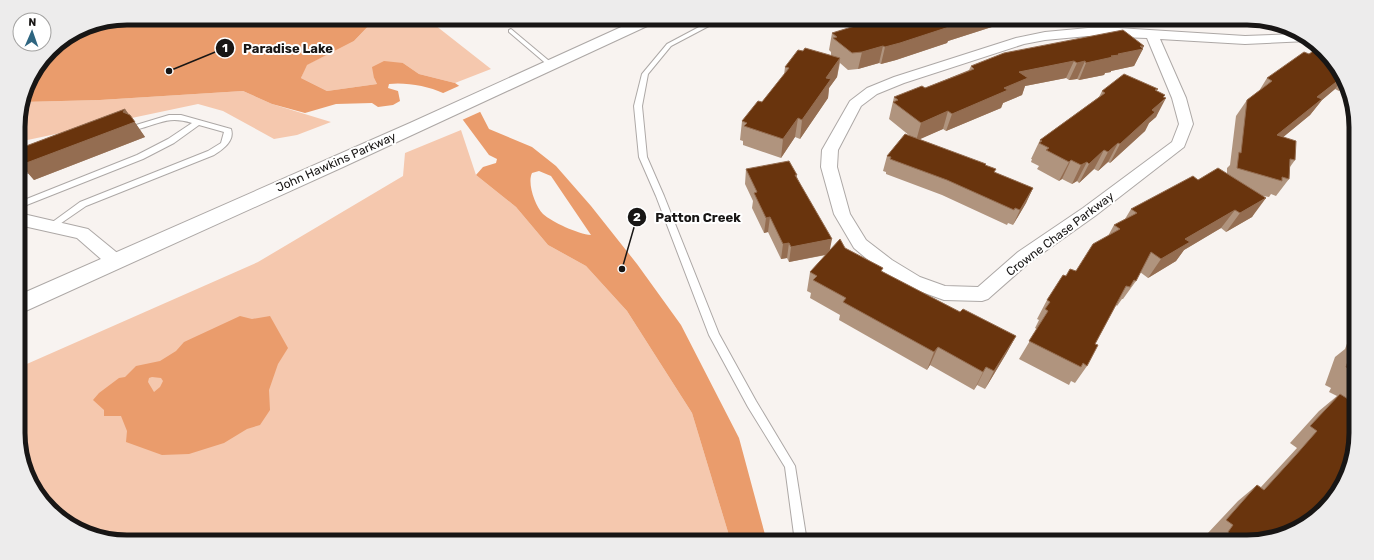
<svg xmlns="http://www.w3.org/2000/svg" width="1374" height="560" font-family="Rubik,sans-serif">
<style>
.green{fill:#f5c8ae}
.water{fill:#ea9c6c;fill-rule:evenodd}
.pier{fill:#f8f3f0}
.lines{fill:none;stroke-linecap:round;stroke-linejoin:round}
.lane-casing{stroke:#ada8a6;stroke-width:2}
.street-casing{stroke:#ada8a6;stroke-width:2}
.secondary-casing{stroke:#ada8a6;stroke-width:2}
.lane{fill:#fff;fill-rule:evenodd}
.street{fill:#fff;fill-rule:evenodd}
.secondary{fill:#fff;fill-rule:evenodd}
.wall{fill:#b0947e}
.shaded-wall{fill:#946d51}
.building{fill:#69340d;stroke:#946d51}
.labels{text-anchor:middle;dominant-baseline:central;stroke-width:4;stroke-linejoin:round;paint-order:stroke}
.street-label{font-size:12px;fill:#181615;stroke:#fff}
.rim{fill:none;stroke:#181615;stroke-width:5}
.leader{fill:none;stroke:#181615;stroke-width:1.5}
.callout-dot{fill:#181615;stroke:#fff;stroke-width:1.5}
.mark-label{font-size:12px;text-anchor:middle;font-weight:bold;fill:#fff}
.callout-label{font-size:13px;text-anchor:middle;font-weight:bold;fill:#181615;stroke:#fff;stroke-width:4;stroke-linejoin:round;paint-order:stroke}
</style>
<rect width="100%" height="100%" fill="#f8f3f0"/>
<path class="green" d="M 376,18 L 426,18 L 491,69 L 455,83 L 419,74 L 403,63 L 374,78 L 377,84 L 327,91 L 301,78 L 306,65 L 354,41 Z
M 243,91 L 272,104 L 331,122 L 297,135 L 274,139 L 223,111 L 198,104 L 18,142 L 18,120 L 23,102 L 100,100 Z
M 461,130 L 476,175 L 516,207 L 548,245 L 586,266 L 627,311 L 692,413 L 731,542 L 127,542 L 92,536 L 45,505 L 20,454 L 20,367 L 258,262 L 403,176 L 405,153 Z"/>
<path class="water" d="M 127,18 L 376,18 L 354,41 L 307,65 L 301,78 L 327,91 L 377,84 L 374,78 L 372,67 L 384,61 L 403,63 L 419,74 L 455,83 L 471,94 L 489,129 L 532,147 L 556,166 L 591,206 L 637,264 L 681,325 L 739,438 L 767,542 L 731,542 L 692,413 L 627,311 L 586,266 L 548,245 L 516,207 L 476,175 L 483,167 L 496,163 L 497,159 L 489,155 L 443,93 C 428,86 405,82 389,84 L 388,88 L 398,91 L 400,101 L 393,105 L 378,107 L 372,103 L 336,104 L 305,113 L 272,104 L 243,91 L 100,100 L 23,102 L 29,79 L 55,45 L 86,26 ZM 539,171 L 551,176 L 591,235 C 578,234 552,222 543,214 C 535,206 527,183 532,173 Z
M 240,316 L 252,319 L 270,316 L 288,348 L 278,364 L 269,390 L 270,410 L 260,425 L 247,429 L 224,443 L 189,454 L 162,455 L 126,442 L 127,431 L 121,416 L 104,416 L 104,410 L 93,400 L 99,393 L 119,378 L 125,377 L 136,366 L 160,361 L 176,351 L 184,342 ZM 152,377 L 161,378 L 163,381 L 160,387 L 154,392 L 148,382 L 149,378 Z"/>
<path class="pier" d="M 461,85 L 473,93 L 482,111 L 462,120 L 441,94 Z"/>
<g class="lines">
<g class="lane-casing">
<path id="lane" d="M 716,18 L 724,18 L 671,46 L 648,74 L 642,106 L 647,157 L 664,196 L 719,334 L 756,401 L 795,466 L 807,542 L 795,542 L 785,467 L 748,407 L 709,335 L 656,196 L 639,157 L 634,106 L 642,74 L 667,44 Z
M 511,29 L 554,65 L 554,67 L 550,67 L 509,32 L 509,30 Z
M 169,115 L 181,115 L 231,129 C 235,141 223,149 214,155 L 86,206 L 54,228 L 48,228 L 47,226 L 80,202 L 208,151 L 221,143 L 224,132 L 199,125 L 174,143 L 143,159 L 19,208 L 19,202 L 137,155 L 168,139 L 192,123 C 169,116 161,123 139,129 L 135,127 L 136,125 Z
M 29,166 L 32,167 L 33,169 L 32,171 L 19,176 L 19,171 Z"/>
</g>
<g class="street-casing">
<path id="street" d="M 1088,28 L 1118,28 L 1245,36 L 1298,34 L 1308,41 L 1245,44 L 1160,39 L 1186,98 L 1193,124 L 1184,147 L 1095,216 L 1030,262 L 988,299 L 982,301 L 944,300 L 908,287 L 880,270 L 854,248 L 834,214 L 821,167 L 822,150 L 850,101 L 867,88 L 894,77 L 1016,38 L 1045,32 ZM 1088,36 L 1147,38 L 1172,98 L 1179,124 L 1172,142 L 1083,208 L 1018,252 L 978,287 L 945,286 L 920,277 L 892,260 L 866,240 L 850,214 L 837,167 L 838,150 L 861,106 L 877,94 L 904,83 L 1024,44 L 1045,40 Z
M 19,213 L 88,229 L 121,256 L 124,261 L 121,266 L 115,267 L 109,266 L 77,238 L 19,225 Z"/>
</g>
<g class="secondary-casing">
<path id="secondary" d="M 641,18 L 661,18 L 658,21 L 343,167 L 19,314 L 19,295 L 410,123 Z"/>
</g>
<use href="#lane" class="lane"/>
<use href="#street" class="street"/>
<use href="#secondary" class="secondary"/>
</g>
<path class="wall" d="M 881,18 L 1038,18 L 998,25 L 948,41 L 947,43 L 896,60 L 881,64 L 879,63 L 858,69 L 848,70 L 840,63 L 837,77 L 829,88 L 828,98 L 800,139 L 795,137 L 781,158 L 743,145 L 743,141 L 740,140 L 742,121 L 762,102 L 784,75 L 785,67 L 831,55 L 831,52 L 829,50 L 832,33 Z
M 1150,18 L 1247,18 L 1267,21 L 1239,23 L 1236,20 L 1212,21 L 1210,19 L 1172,20 Z
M 1144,46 L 1134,66 L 1111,71 L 1111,72 L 1105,73 L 1104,75 L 1079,80 L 1077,79 L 1069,80 L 1066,78 L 1025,86 L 1022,95 L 1003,103 L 1001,108 L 946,131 L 943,129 L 919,139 L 986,165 L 995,173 L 1033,188 L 1026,203 L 1013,225 L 1008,223 L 1007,225 L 942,195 L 886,174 L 886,172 L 883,171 L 887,156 L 910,136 L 889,119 L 894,97 L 925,88 L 969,70 L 971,66 Z
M 1309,54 L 1329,55 L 1344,88 L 1339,91 L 1335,89 L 1322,100 L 1310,115 L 1283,137 L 1295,160 L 1290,167 L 1289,179 L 1276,196 L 1271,194 L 1269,197 L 1263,196 L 1252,217 L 1226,232 L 1221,228 L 1184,250 L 1176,261 L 1148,278 L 1140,272 L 1136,281 L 1123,299 L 1122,299 L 1117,306 L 1116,305 L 1095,344 L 1087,366 L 1075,383 L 1071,381 L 1069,385 L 1019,359 L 1037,329 L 1035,328 L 1039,320 L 1037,319 L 1047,300 L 1066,276 L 1076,271 L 1108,236 L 1114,225 L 1125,219 L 1131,209 L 1198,180 L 1227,173 L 1227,168 L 1230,165 L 1236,116 L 1247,100 L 1259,91 L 1267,78 Z
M 1158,89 L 1156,91 L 1164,97 L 1156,117 L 1149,123 L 1145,131 L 1110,163 L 1108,162 L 1098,171 L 1094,169 L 1079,183 L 1077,181 L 1072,184 L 1062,179 L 1059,181 L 1037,169 L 1039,166 L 1031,162 L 1032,159 L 1031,159 L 1040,140 L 1099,97 L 1102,91 Z
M 125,109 L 145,137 L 34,180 L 21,165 L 19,156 L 18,155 L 18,149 Z
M 746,169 L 797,175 L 797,177 L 830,251 L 845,248 L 882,272 L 960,312 L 1016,336 L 1006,354 L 985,389 L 977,385 L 974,390 L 930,365 L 927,370 L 839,320 L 840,315 L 810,298 L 811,293 L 807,291 L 810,272 L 826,255 L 789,262 L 787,258 L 781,259 L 768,232 L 764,233 L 752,208 L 753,201 L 745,184 Z
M 1356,305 L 1356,318 L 1351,316 Z
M 1356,319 L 1356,433 L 1254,542 L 1212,542 L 1213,540 L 1207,534 L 1238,501 L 1257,485 L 1261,487 L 1297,448 L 1290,443 L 1319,411 L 1337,396 L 1329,392 L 1331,388 L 1325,385 L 1335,357 L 1345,349 Z"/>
<path class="shaded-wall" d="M 973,18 L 1038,18 L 998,25 L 948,41 L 947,43 L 896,60 L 881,64 L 885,47 L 951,25 Z
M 883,46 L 879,63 L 858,69 L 862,52 Z
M 1140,46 L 1144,46 L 1142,49 L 1143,49 L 1134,66 L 1111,71 L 1111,72 L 1105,73 L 1104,75 L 1079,80 L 1086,63 L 1111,56 Z
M 840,58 L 837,77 L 829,88 L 828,98 L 800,139 L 802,120 L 826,78 Z
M 1074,61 L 1066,78 L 1025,86 L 1022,95 L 1003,103 L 1001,108 L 946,131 L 952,114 L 1004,88 L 1019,72 Z
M 1085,61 L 1077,79 L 1069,80 L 1077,63 Z
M 1340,79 L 1341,81 L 1335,89 L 1322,100 L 1310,115 L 1265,152 L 1277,135 L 1317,97 Z
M 1165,95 L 1160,104 L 1166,98 L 1156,117 L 1149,123 L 1145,131 L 1110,163 L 1120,144 L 1152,110 Z
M 125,109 L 134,122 L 130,115 L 145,137 L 34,180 L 21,165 L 123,112 Z
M 948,111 L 943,129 L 916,141 L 921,123 Z
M 798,118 L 795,137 L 781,158 L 783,139 Z
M 1118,143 L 1108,162 L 1098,171 L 1108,152 Z
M 1104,150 L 1094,169 L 1079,183 L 1089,164 Z
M 1071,160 L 1062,179 L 1059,181 L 1069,162 Z
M 1087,162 L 1077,181 L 1072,184 L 1081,165 Z
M 1033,188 L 1026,203 L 1013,225 L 1020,210 Z
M 1266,198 L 1252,217 L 1226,232 L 1240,213 Z
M 1235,210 L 1221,228 L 1184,250 L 1176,261 L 1148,278 L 1161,259 L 1185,239 Z
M 770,217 L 768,232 L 764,233 L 766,218 Z
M 832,239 L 829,254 L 789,262 L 791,247 Z
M 789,243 L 787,258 L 781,259 L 783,244 Z
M 1016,336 L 1006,354 L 985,389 L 994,371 Z
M 938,347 L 930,365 L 927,370 L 934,352 Z
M 986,367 L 977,385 L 974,390 L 983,372 Z"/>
<path class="building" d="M 881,18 L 973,18 L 951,25 L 952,26 L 900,43 L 885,47 L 883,46 L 862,52 L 852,53 L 833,38 L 837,37 L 832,33 Z
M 1123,30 L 1144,46 L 1140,46 L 1143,49 L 1118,54 L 1119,55 L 1111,56 L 1113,57 L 1086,63 L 1085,61 L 1077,63 L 1074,61 L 1019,72 L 1028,78 L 1004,88 L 1008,90 L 952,114 L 948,111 L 921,123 L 893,102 L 898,100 L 894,97 L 922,86 L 925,88 L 974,69 L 971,66 L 1004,53 Z
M 805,48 L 840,58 L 826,78 L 831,79 L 802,120 L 798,118 L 783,139 L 744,126 L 747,123 L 742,121 L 758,101 L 762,102 L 789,68 L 785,67 L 798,50 L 803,51 Z
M 1318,48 L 1329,55 L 1340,79 L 1317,97 L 1322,99 L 1277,135 L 1296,141 L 1295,160 L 1290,159 L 1289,179 L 1282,177 L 1282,181 L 1237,168 L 1239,152 L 1241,153 L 1247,100 L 1272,81 L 1267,78 L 1304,52 L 1309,54 Z
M 1124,74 L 1158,89 L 1155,90 L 1165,95 L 1163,97 L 1166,98 L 1152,110 L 1155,112 L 1120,144 L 1118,143 L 1108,152 L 1104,150 L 1089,164 L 1087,162 L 1081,165 L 1071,160 L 1069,162 L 1046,150 L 1049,148 L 1039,143 L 1042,141 L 1040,140 L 1105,93 L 1102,91 Z
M 125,109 L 123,112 L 130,115 L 135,122 L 21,165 L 18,159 L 18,157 L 22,153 L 20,151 L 18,150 L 18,149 Z
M 905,134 L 986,164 L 985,165 L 996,169 L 994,172 L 1033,188 L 1020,210 L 1015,208 L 1014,210 L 947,180 L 890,159 L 891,157 L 887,156 Z
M 789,161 L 797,175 L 795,175 L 832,239 L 791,247 L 789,243 L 783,244 L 770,217 L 766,218 L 754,193 L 757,192 L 746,169 Z
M 1218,168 L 1266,198 L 1240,213 L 1235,210 L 1185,239 L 1190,242 L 1161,259 L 1151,252 L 1136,281 L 1134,280 L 1130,287 L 1126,286 L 1095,344 L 1098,345 L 1087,366 L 1083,363 L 1081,367 L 1029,341 L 1048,311 L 1045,309 L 1050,302 L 1047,300 L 1063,275 L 1066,276 L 1070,269 L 1076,271 L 1093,244 L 1120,229 L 1114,225 L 1137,213 L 1131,209 L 1193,176 L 1198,180 Z
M 840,239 L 845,248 L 883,268 L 881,271 L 960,312 L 963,309 L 1016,336 L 994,371 L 986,367 L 983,372 L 938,347 L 934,352 L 843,302 L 846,298 L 813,280 L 817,276 L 810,272 Z
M 1356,339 L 1356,378 L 1349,374 L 1351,370 L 1346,367 Z
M 1340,394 L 1356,404 L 1356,433 L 1350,468 L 1313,520 L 1254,542 L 1240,542 L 1228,532 L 1233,525 L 1226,520 L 1257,485 L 1264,490 L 1295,456 L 1317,431 L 1310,426 Z"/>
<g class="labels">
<g class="street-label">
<text transform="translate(336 162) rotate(-24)">John Hawkins Parkway</text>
<text transform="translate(1060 234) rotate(-37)">Crowne Chase Parkway</text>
</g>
</g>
<path d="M0 0H1374V560H0ZM127 25H1247A102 102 0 0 1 1349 127V433A102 102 0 0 1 1247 535H127A102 102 0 0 1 25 433V127A102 102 0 0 1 127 25Z" fill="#edecec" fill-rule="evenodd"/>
<path class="rim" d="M127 25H1247A102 102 0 0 1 1349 127V433A102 102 0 0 1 1247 535H127A102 102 0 0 1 25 433V127A102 102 0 0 1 127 25Z"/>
<path class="leader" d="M169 71L225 48M622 269L637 217"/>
<g class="callout-dot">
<circle cx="169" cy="71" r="4"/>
<circle cx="622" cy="269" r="4"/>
<circle cx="225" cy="48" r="10"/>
<circle cx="637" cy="217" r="10"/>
</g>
<g class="mark-label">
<text x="225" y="52">1</text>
<text x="637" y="221">2</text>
</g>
<g class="callout-label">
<text x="288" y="53">Paradise Lake</text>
<text x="698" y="222">Patton Creek</text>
</g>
<g transform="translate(32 32) rotate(2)"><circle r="19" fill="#ffffff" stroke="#a3a2a1"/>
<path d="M0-3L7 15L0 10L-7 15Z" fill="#2e6580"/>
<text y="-6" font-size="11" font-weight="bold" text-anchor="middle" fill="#181615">N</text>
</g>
</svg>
